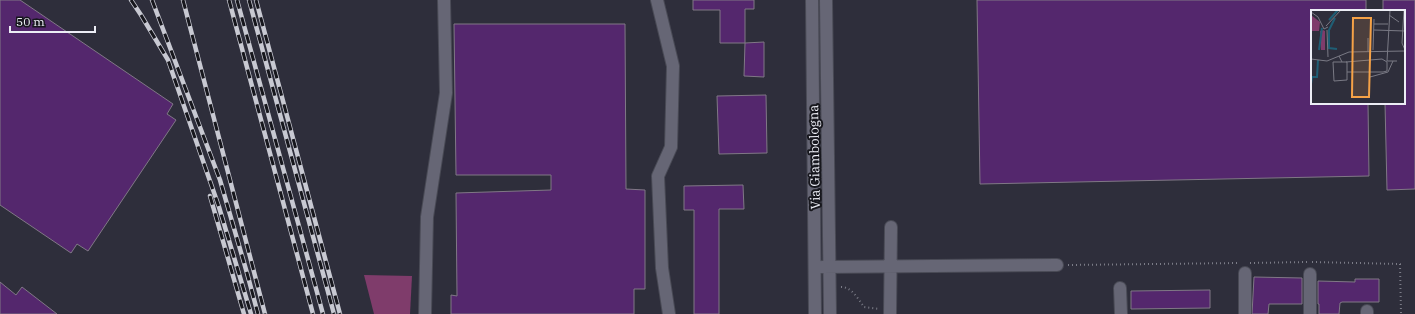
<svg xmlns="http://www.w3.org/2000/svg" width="1415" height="314" font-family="'IBM Plex Serif',serif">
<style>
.green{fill:#7f3c6b}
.building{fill:#54276d;stroke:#807886}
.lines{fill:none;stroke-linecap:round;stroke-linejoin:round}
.minor-casing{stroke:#494a55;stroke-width:14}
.path{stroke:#7b7c87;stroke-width:2;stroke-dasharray:1 3;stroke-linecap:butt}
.minor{stroke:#666675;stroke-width:12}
.rail-casing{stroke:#c8c9d2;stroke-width:4.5}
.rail{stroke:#17171d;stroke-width:3;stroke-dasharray:9;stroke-linecap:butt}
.labels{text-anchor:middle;stroke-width:4;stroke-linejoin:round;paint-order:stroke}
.street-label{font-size:13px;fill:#ecedf5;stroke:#17171d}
.inset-river{fill:none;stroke:#1f5e75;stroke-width:2}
.inset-road{fill:none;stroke:#7a7a85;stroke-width:1}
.view{fill:#f6a247;fill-opacity:0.15;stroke:#f6a247;stroke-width:2}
.inset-edge{fill:none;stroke:#ecedf5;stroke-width:2}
</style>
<rect width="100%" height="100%" fill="#2e2e3b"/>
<path class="green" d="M 364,275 L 412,276 L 410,314 L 374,314 Z"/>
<path class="building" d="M 0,0 L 20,0 L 173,104 L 167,114 L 176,120 L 88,251 L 77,244 L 71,253 L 0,205 Z
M 693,0 L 754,0 L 754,9 L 745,9 L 745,43 L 720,43 L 720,10 L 693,10 Z
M 977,0 L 1366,0 L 1366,11 L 1312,11 L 1312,103 L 1368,103 L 1369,176 L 980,184 Z
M 1383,0 L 1415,0 L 1415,189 L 1387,190 L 1385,103 L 1404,103 L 1404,11 L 1383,11 Z
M 454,24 L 625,24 L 626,189 L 645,190 L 645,289 L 634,289 L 634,314 L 451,314 L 451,295 L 457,296 L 456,193 L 551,190 L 551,175 L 456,175 Z
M 764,42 L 764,77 L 744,76 L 745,43 Z
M 766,95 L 767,153 L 719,154 L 717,96 Z
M 743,185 L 744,209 L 719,209 L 719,314 L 694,314 L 694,210 L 684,210 L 684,186 Z
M 1254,277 L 1302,278 L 1302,304 L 1269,304 L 1268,314 L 1252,314 Z
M 1355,279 L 1379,279 L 1379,302 L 1342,302 L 1340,303 L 1339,314 L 1319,314 L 1319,304 L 1318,304 L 1318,281 L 1355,282 Z
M 0,282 L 16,295 L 22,287 L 57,314 L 0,314 Z
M 1210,290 L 1210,308 L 1131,309 L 1131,291 Z"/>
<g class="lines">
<g class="minor-casing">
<path id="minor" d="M 657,0 L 673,66 L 671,147 L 658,176 L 662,268 L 669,314
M 812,0 L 815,314
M 826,0 L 830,314
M 822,267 L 1057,265
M 1120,288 L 1121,314
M 425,314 L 427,217 L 446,93 L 444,0
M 890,314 L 891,227
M 1245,314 L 1245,273
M 1310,314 L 1310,274
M 1367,314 L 1367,311"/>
</g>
<path class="path" d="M 1312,262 L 1400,264 L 1401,314
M 1250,263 L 1307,262
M 1068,265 L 1239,263
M 841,287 C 852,287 858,299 864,307 L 880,309"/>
<use href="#minor" class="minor"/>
<g class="rail-casing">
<path id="rail" d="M 131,0 L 141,15 L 168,60 L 219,207 L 251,314
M 152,0 L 220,180 L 247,273 L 258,314
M 183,0 L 265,314
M 229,0 L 313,314
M 237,0 L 323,314
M 249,0 L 334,314
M 256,0 L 340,314
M 210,196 L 244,314"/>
</g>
<use href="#rail" class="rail"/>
</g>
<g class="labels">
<g class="street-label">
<text transform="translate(814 157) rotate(-91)" y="5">Via Giambologna</text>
</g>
</g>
<g transform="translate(1311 10)">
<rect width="94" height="94" fill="#2e2e3b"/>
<path d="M 0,5 L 9,12 L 8,21 L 0,21 ZM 12,20 L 14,21 L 14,40 L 10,40 L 9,21 Z" fill="#7f3c6b"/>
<path class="inset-river" d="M 24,8 L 18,20 L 18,38 L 26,39M 18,10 L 27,0M 8,40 L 11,18M 0,74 L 1,67 L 6,67 L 7,50"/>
<path class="inset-road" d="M 79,0 L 76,51 L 86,51M 93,0 L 91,33 L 94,40M 0,2 L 7,7 L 13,19 L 17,17M 78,5 L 88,12M 63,14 L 77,14M 15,16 L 30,0M 16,20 L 17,47M 63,20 L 94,21M 62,40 L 63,9M 57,41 L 57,28M 94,41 L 94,54M 28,46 L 31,52 L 22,52 L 23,71 L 36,70 L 36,52 L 31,52M 0,49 L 16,51 L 38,42 L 94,41M 35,52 L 71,49 L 76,52 L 76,61 L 72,62 L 36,62M 59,67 L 77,62 L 82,51M 81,94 L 94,94"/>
<path class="view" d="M 42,8 L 60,8 L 58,87 L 41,87 Z"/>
<rect width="94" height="94" class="inset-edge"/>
</g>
<path d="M10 26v6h85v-6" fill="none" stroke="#ecedf5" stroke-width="2"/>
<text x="16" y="26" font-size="12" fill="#ecedf5" stroke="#17171d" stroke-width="3" paint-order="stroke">50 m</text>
</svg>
